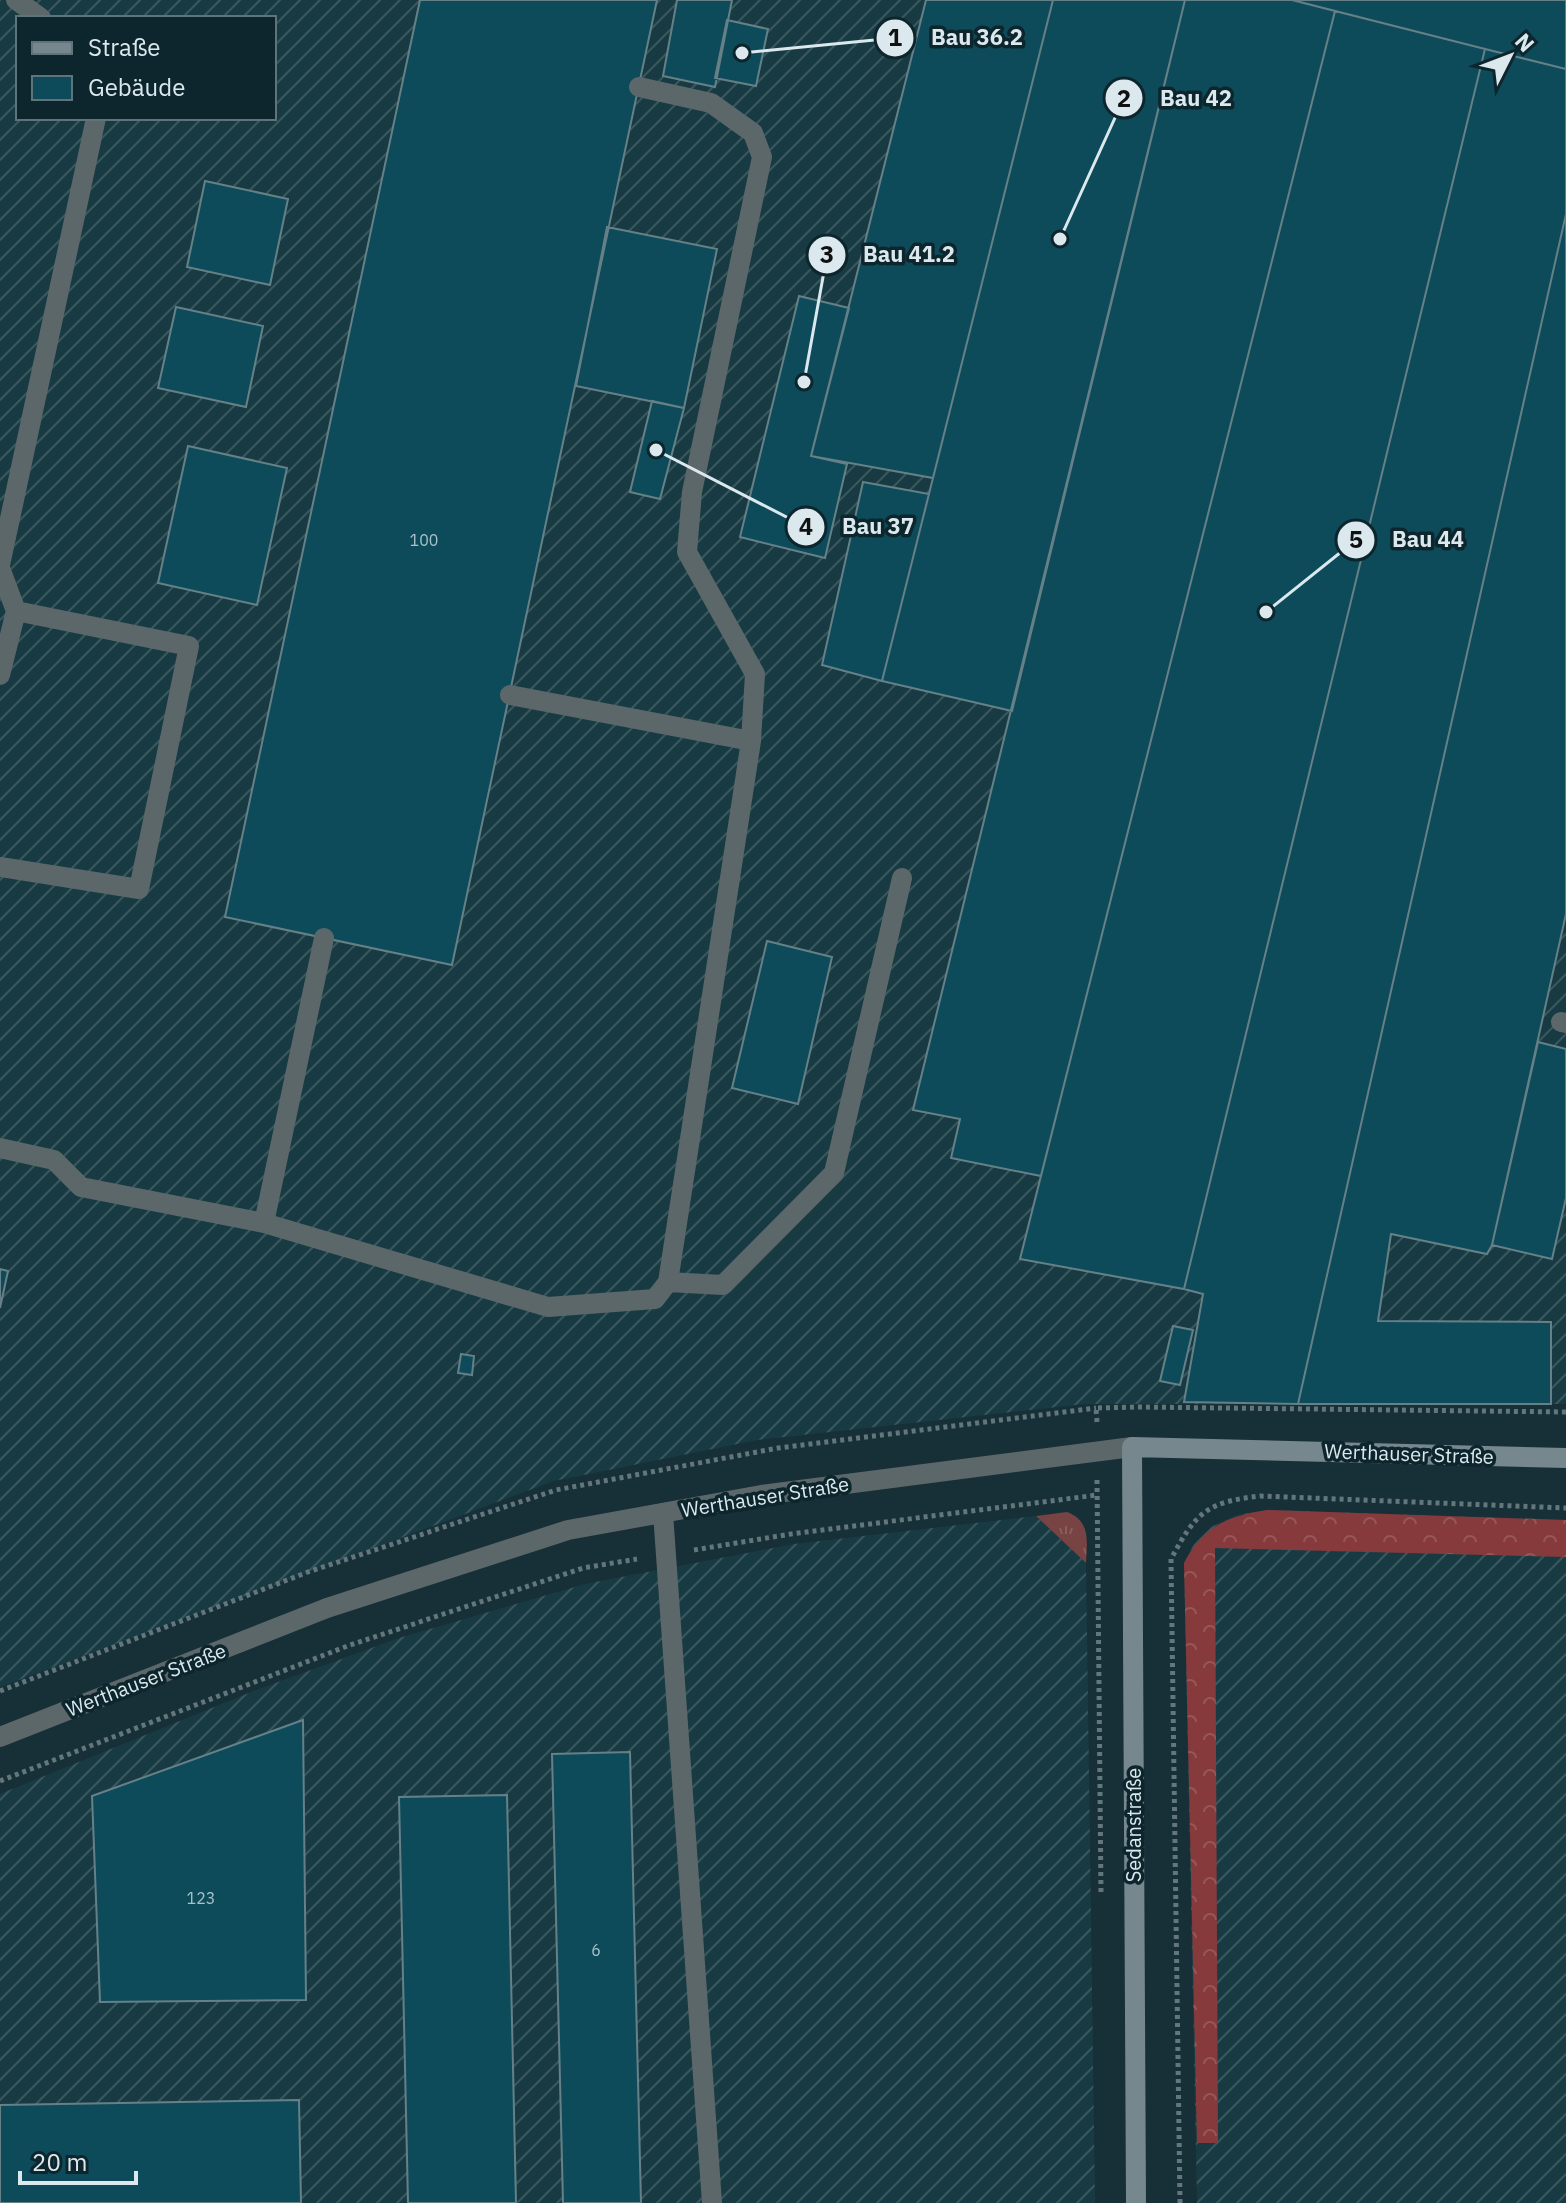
<svg xmlns="http://www.w3.org/2000/svg" width="1566" height="2203" font-family="'IBM Plex Sans',sans-serif">
<style>
.industrial{fill:url(#industrial-furrows);fill-rule:evenodd}
.grass{fill:url(#grass-tufts)}
.forest{fill:url(#forest-crowns)}
.building{fill:#0d4b5a;stroke:#668088;stroke-width:2}
.lines{fill:none;stroke-linecap:round;stroke-linejoin:round}
.path{stroke:#62767c;stroke-width:5;stroke-dasharray:4 4;stroke-linecap:butt}
.lane{stroke:#5c676a;stroke-width:20}
.street{stroke:#5c676a;stroke-width:20}
.secondary{stroke:#76888e;stroke-width:20}
.labels{text-anchor:middle;stroke-width:7;stroke-linejoin:round;paint-order:stroke}
.number-label{font-size:16px;fill:#a8c2c9}
.street-label{font-size:20px;fill:#dbe9ee;stroke:#0d252c}
.leader{fill:none;stroke:#dbe9ee;stroke-width:3}
.callout-dot{fill:#dbe9ee;stroke:#0d252c;stroke-width:3}
.mark-label{font-size:24px;text-anchor:middle;font-weight:bold;fill:#111}
.callout-label{font-size:22px;text-anchor:middle;font-weight:bold;fill:#dbe9ee;stroke:#0d252c;stroke-width:7;stroke-linejoin:round;paint-order:stroke}
</style>
<defs>
<pattern id="industrial-furrows" width="10" height="10" patternUnits="userSpaceOnUse" patternTransform="scale(2)"><rect width="10" height="10" fill="#183b43"/><path d="M-1 1l2-2M0 10L10 0M9 11l2-2" fill="none" stroke="#39575e"/></pattern>
<pattern id="grass-tufts" width="24" height="20" patternUnits="userSpaceOnUse" patternTransform="scale(2)"><rect width="24" height="20" fill="#774343"/><path d="M3 7l-1-3M5 7V3M7 7l1-3M15 17l-1-3M17 17v-4M19 17l1-3" fill="none" stroke="#8a5e5e"/></pattern>
<pattern id="forest-crowns" width="20" height="18" patternUnits="userSpaceOnUse" patternTransform="scale(2)"><rect width="20" height="18" fill="#873a3c"/><path d="M2 6a3 3 0 1 1 6 0M12 15a3 3 0 1 1 6 0" fill="none" stroke="#975658"/></pattern>
</defs>
<rect width="100%" height="100%" fill="#172f36"/>
<path class="industrial" d="M 0,0 L 1566,0 L 1566,1404 L 1084,1404 L 757,1440 L 554,1481 L 0,1687 ZM 18,18 L 274,18 L 274,118 L 18,118 Z
M 1267,1510 L 1566,1520 L 1566,2203 L 1197,2203 L 1184,1563 L 1195,1542 L 1211,1527 L 1236,1515 Z
M 1036,1516 L 1086,1563 L 1095,2203 L 0,2203 L 0,1794 L 256,1690 L 399,1638 L 585,1584 L 794,1544 Z"/>
<path class="grass" d="M 1067,1512 C 1091,1521 1087,1542 1086,1563 L 1036,1516 Z"/>
<path class="forest" d="M 1267,1510 L 1566,1520 L 1566,1557 L 1215,1548 L 1218,2143 L 1197,2143 L 1184,1563 C 1203,1526 1228,1516 1267,1510 Z"/>
<path class="building" d="M 420,0 L 657,0 L 452,965 L 225,917 Z
M 677,0 L 732,0 L 715,87 L 663,76 Z
M 926,0 L 1053,0 L 933,478 L 811,456 Z
M 1053,0 L 1185,0 L 1012,711 L 882,681 Z
M 1185,0 L 1292,0 L 1335,11 L 1041,1176 L 951,1158 L 960,1119 L 913,1110 Z
M 1292,0 L 1566,0 L 1566,69 L 1485,49 Z
M 1335,11 L 1485,49 L 1184,1289 L 1020,1259 Z
M 727,20 L 768,29 L 756,86 L 715,78 Z
M 1485,49 L 1566,69 L 1566,214 L 1298,1404 L 1184,1402 L 1203,1294 L 1184,1289 Z
M 205,181 L 288,199 L 270,285 L 187,267 Z
M 1566,214 L 1566,914 L 1492,1245 L 1487,1254 L 1391,1234 L 1378,1321 L 1551,1322 L 1551,1404 L 1298,1404 Z
M 607,227 L 717,249 L 684,408 L 576,386 Z
M 799,296 L 849,308 L 811,456 L 847,464 L 825,558 L 740,537 Z
M 176,307 L 263,326 L 246,407 L 158,388 Z
M 652,401 L 684,408 L 660,499 L 630,492 Z
M 188,446 L 287,468 L 257,605 L 158,583 Z
M 863,482 L 929,494 L 882,681 L 822,665 Z
M 767,941 L 832,957 L 798,1104 L 732,1088 Z
M 1538,1042 L 1566,1049 L 1566,1198 L 1552,1259 L 1492,1245 Z
M 0,1269 L 8,1271 L 0,1308 Z
M 1173,1326 L 1193,1330 L 1180,1385 L 1160,1381 Z
M 461,1354 L 474,1356 L 472,1375 L 458,1373 Z
M 303,1720 L 306,2000 L 100,2002 L 92,1796 Z
M 630,1752 L 641,2203 L 563,2203 L 552,1754 Z
M 507,1795 L 516,2203 L 408,2203 L 399,1797 Z
M 299,2100 L 301,2203 L 0,2203 L 0,2105 Z"/>
<g class="lines">
<path class="path" d="M 1097,1422 L 1096,1408 L 1139,1407 L 1566,1412
M 1097,1480 L 1101,1894
M 694,1550 L 791,1534 L 1097,1495
M 0,1691 L 308,1572 L 556,1490 L 778,1448 L 1096,1408
M 0,1781 L 350,1645 L 583,1568 L 637,1559
M 1180,2203 L 1171,1559 C 1196,1512 1207,1502 1260,1496 L 1566,1508"/>
<path class="lane" d="M 16,0 L 41,18
M 639,87 L 711,103 L 753,133 L 762,157 L 692,492 L 687,552 L 755,674 L 751,741
M 0,565 L 96,118
M 0,568 L 16,611
M 0,675 L 16,611 L 189,646 L 139,889 L 0,867
M 1561,1022 L 1566,1023
M 0,1148 L 54,1160 L 81,1187 L 264,1223 L 324,938
M 264,1223 L 548,1307 L 655,1299 L 668,1282 L 751,741 L 510,695
M 668,1282 L 723,1285 L 834,1173 L 902,878
M 663,1513 L 712,2203"/>
<path class="street" d="M 0,1737 L 327,1608 L 568,1530 L 761,1495 L 1132,1447"/>
<path class="secondary" d="M 1136,2203 L 1132,1447 L 1566,1458"/>
</g>
<g class="labels">
<g class="number-label">
<text x="424" y="546">100</text>
<text x="201" y="1904">123</text>
<text x="596" y="1956">6</text>
</g>
<g class="street-label">
<text transform="translate(1409 1454) rotate(2)" y="7">Werthauser Straße</text>
<text transform="translate(765 1497) rotate(-9)" y="7">Werthauser Straße</text>
<text transform="translate(146 1680) rotate(-21)" y="7">Werthauser Straße</text>
<text transform="translate(1134 1825) rotate(-90)" y="7">Sedanstraße</text>
</g>
</g>
<path class="leader" d="M742 53L895 38M1060 239L1124 98M804 382L827 255M656 450L806 527M1266 612L1356 540"/>
<g class="callout-dot">
<circle cx="742" cy="53" r="8"/>
<circle cx="1060" cy="239" r="8"/>
<circle cx="804" cy="382" r="8"/>
<circle cx="656" cy="450" r="8"/>
<circle cx="1266" cy="612" r="8"/>
<circle cx="895" cy="38" r="20"/>
<circle cx="1124" cy="98" r="20"/>
<circle cx="827" cy="255" r="20"/>
<circle cx="806" cy="527" r="20"/>
<circle cx="1356" cy="540" r="20"/>
</g>
<g class="mark-label">
<text x="895" y="46">1</text>
<text x="1124" y="107">2</text>
<text x="827" y="263">3</text>
<text x="806" y="535">4</text>
<text x="1356" y="548">5</text>
</g>
<g class="callout-label">
<text x="977" y="45">Bau 36.2</text>
<text x="1196" y="106">Bau 42</text>
<text x="909" y="262">Bau 41.2</text>
<text x="878" y="534">Bau 37</text>
<text x="1428" y="547">Bau 44</text>
</g>
<rect x="16" y="16" width="260" height="104" fill="#0d252c" stroke="#5f737a" stroke-width="2"/>
<rect x="32" y="42" width="40" height="12" fill="#76888e" stroke="#5f737a" stroke-width="2"/>
<text x="88" y="56" font-size="24" fill="#dbe9ee">Straße</text>
<rect x="32" y="76" width="40" height="24" fill="#0d4b5a" stroke="#5f737a" stroke-width="2"/>
<text x="88" y="96" font-size="24" fill="#dbe9ee">Gebäude</text>
<g transform="translate(1510 56) rotate(48)" stroke="#0d252c" stroke-width="6" paint-order="stroke">
<path d="M0-6L14 30L0 20L-14 30Z" fill="#dbe9ee"/>
<text y="-12" font-size="22" font-weight="bold" text-anchor="middle" fill="#dbe9ee">N</text>
</g>
<path d="M20 2171v12h116v-12" fill="none" stroke="#dbe9ee" stroke-width="4"/>
<text x="32" y="2171" font-size="24" fill="#dbe9ee" stroke="#0d252c" stroke-width="6" paint-order="stroke">20 m</text>
</svg>
